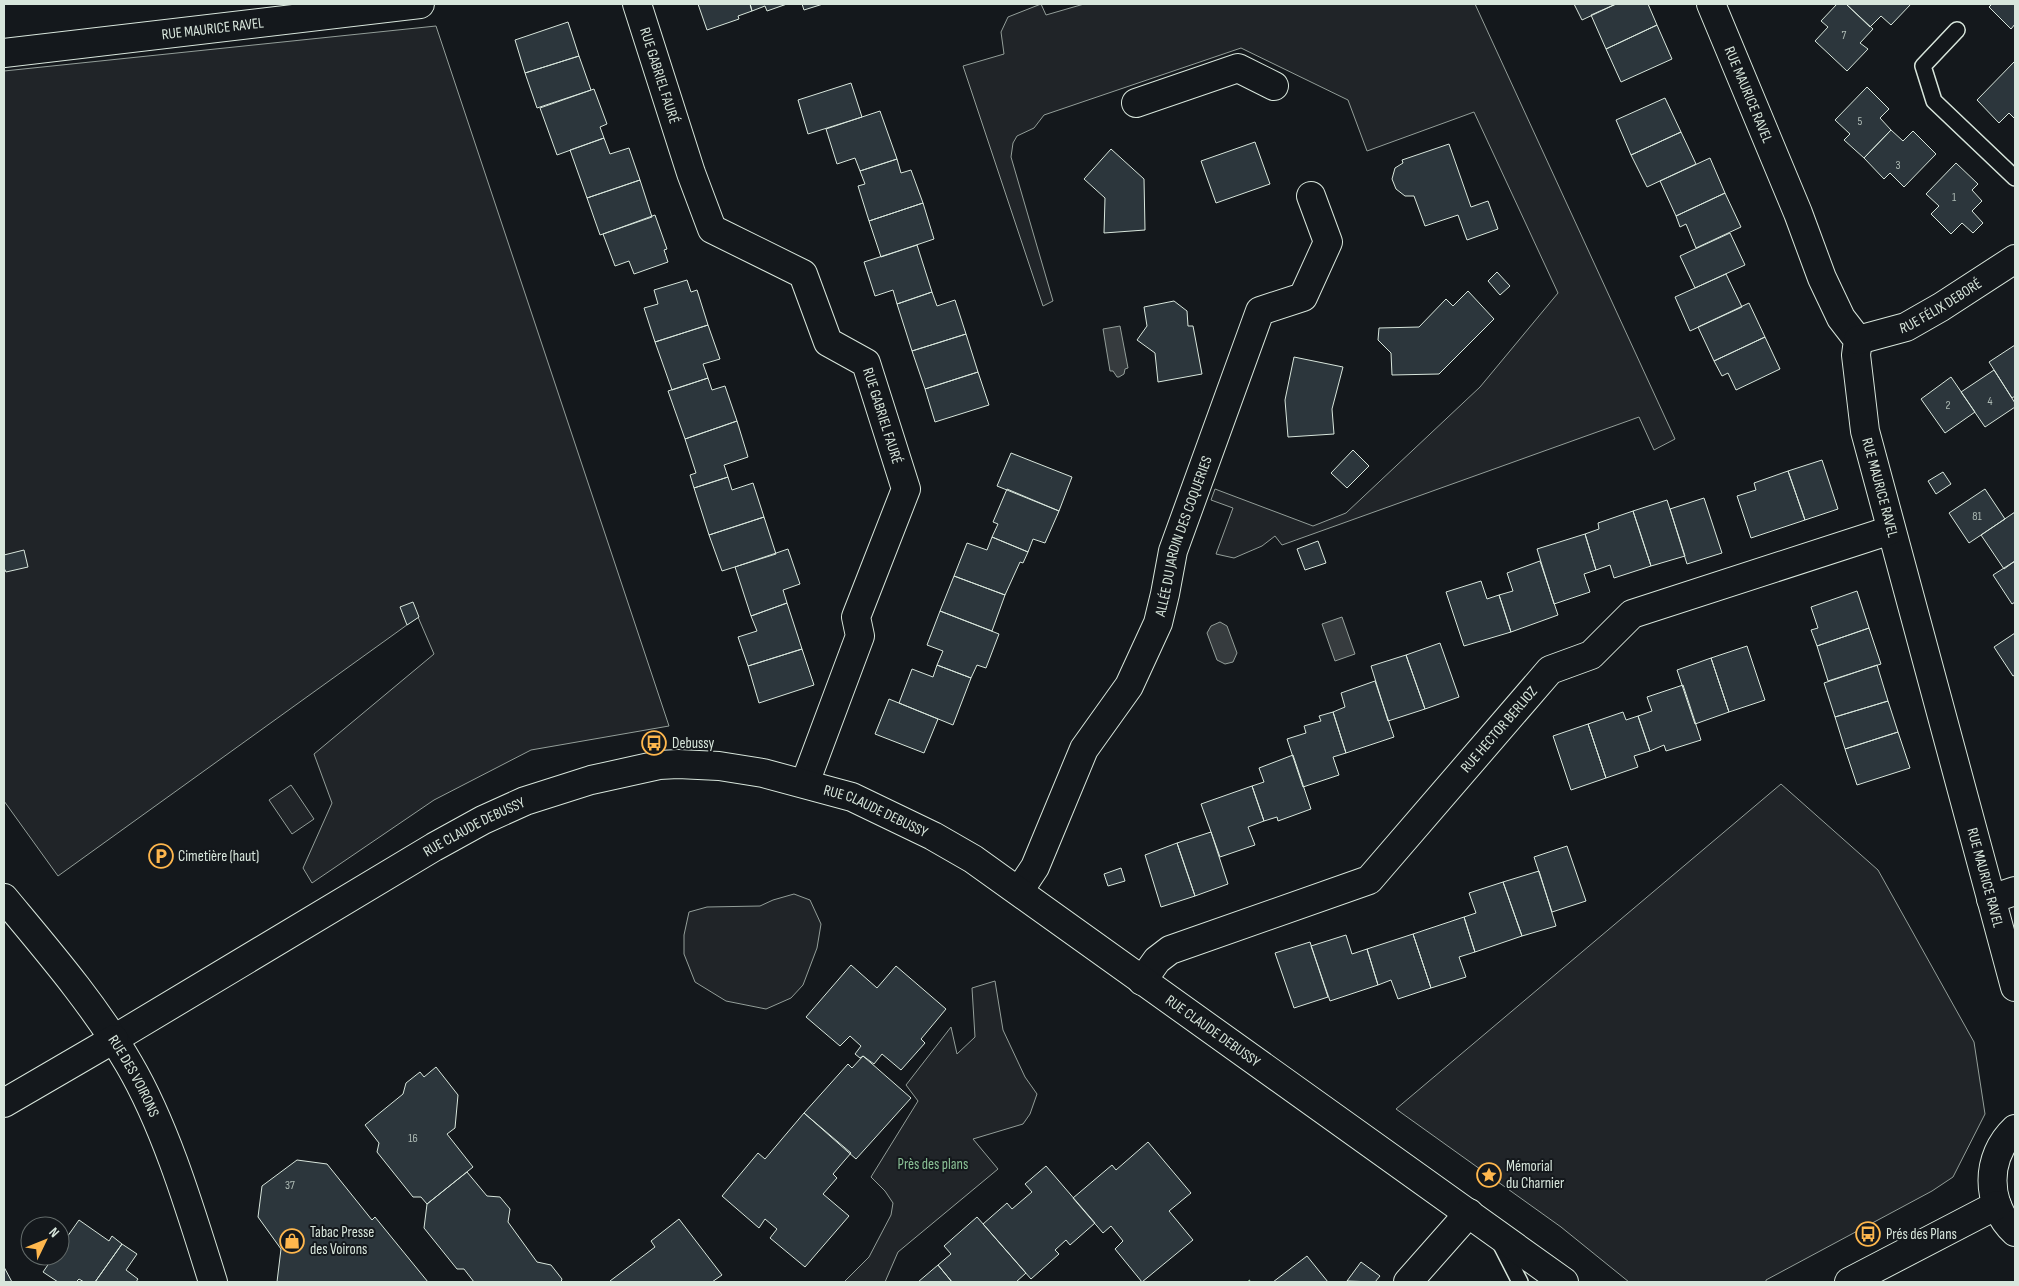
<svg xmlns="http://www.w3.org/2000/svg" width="2019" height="1286" font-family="'Sofia Sans Condensed',sans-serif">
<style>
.green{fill:#202428;stroke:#939e99}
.water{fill:#363b3e;stroke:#939e99}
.building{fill:#2c363c;stroke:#d8e6dc}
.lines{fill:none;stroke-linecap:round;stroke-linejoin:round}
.lane-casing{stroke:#d8e6dc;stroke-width:18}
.street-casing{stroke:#d8e6dc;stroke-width:30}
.secondary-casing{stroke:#d8e6dc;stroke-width:30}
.lane{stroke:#14181c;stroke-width:15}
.street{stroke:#14181c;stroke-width:28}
.secondary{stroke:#14181c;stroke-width:28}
.hedge{stroke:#8ac095;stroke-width:4;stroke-dasharray:2.5 4;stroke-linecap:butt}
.labels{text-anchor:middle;stroke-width:4;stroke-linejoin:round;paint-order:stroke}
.number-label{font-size:12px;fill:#adbab4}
.street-label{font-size:15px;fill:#d8e6dc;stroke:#14181c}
.poi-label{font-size:15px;fill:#d8e6dc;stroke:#14181c;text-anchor:start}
.park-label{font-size:15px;fill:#8ac095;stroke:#14181c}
</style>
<rect width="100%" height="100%" fill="#14181c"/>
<path class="green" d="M 1041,4 L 1046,15 L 1084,4 L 1475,4 L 1675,439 L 1654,450 L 1639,417 L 1282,545 L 1275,536 L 1262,546 L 1234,558 L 1216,554 L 1233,508 L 1211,500 L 1215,489 L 1313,526 L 1346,513 L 1480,387 L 1558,293 L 1474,112 L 1367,151 L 1348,100 L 1241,48 L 1044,115 L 1034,128 L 1017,136 L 1013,143 L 1011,157 L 1053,301 L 1043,306 L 963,66 L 1004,54 L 1001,32 L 1008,17 Z
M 436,26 L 669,726 L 531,750 L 434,800 L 312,883 L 303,868 L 332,803 L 314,754 L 434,654 L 418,617 L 58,876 L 4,801 L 4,71 Z
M 1781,784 L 1878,870 L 1974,1042 L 1985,1114 L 1953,1177 L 1932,1191 L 1766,1280 L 1766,1282 L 1629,1282 L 1561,1227 L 1396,1109 Z
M 291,785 L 314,819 L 292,834 L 269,800 Z
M 794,894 L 810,900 L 821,924 L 817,948 L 803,985 L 791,998 L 766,1009 L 726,1001 L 695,982 L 684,954 L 684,935 L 689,912 L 707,907 L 760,906 L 773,900 Z
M 995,981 L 1003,1030 L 1025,1077 L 1037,1094 L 1030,1114 L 1023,1124 L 973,1139 L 998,1169 L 898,1252 L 885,1282 L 844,1282 L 869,1257 L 891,1215 L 893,1203 L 885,1191 L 871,1177 L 918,1101 L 906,1085 L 951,1027 L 957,1054 L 975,1037 L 972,988 Z"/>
<path class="water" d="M 1120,326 L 1128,368 L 1125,369 L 1124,374 L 1119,377 L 1117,377 L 1113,371 L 1110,371 L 1103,329 Z
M 1342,617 L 1355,654 L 1335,661 L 1322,624 Z
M 1220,622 L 1227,626 L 1237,653 L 1233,662 L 1225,664 L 1217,660 L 1207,633 L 1211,626 Z"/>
<path class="building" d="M 698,4 L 750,4 L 752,11 L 738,16 L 739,19 L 707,30 Z
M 750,4 L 787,4 L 767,11 L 765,6 L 752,11 Z
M 802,4 L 823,4 L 804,10 Z
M 1574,4 L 1616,4 L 1582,20 Z
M 1616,4 L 1648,4 L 1657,25 L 1606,49 L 1591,15 Z
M 1837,4 L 1846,4 L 1873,29 L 1860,43 L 1868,49 L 1847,71 L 1815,41 L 1828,27 L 1821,21 Z
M 1846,4 L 1911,4 L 1891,25 L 1881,16 L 1870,27 Z
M 1992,4 L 2015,4 L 2015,24 L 2011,29 L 1989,7 Z
M 568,22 L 579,56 L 525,73 L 515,40 Z
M 1657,25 L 1672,59 L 1621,82 L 1606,49 Z
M 579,56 L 591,90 L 537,108 L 525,73 Z
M 2015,61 L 2015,119 L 2009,113 L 1999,123 L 1977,100 Z
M 851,83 L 862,117 L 808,134 L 798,100 Z
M 1867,87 L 1889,109 L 1880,118 L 1891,130 L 1864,158 L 1844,140 L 1850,134 L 1835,120 Z
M 594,89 L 607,124 L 600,127 L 604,138 L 557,155 L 540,108 Z
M 1665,98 L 1681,132 L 1631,155 L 1616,120 Z
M 880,111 L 897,159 L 860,171 L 855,158 L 837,164 L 826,129 Z
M 1891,130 L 1903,141 L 1913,131 L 1936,154 L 1904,187 L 1890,173 L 1884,179 L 1864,158 Z
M 1681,132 L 1696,164 L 1647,187 L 1631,155 Z
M 604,138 L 610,154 L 629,148 L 640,180 L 587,198 L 570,150 Z
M 1255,142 L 1270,184 L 1216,203 L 1201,161 Z
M 1449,144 L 1471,207 L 1488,201 L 1498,229 L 1467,240 L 1458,215 L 1425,226 L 1414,196 L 1405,196 L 1396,189 L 1392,179 L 1395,168 L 1403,163 L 1402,160 Z
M 1111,149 L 1144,179 L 1145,230 L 1104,233 L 1105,198 L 1084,179 Z
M 1710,158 L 1725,193 L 1676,216 L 1660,181 Z
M 897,159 L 901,173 L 911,170 L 923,203 L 869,221 L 858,186 L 865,184 L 860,171 Z
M 1956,163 L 1978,184 L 1972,190 L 1982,201 L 1972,211 L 1983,223 L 1973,233 L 1962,223 L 1951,234 L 1931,214 L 1939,206 L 1926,194 Z
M 640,180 L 652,217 L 600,235 L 587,198 Z
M 1725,193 L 1741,227 L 1696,248 L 1686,224 L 1680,227 L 1676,216 Z
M 923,203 L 934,239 L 881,257 L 869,221 Z
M 655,215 L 667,249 L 664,250 L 668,262 L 634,274 L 629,261 L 615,266 L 603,234 Z
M 1730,233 L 1745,265 L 1695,288 L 1680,256 Z
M 917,245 L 932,292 L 897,304 L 893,290 L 875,296 L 864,262 Z
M 1497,272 L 1510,286 L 1500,295 L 1488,281 Z
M 1726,274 L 1742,307 L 1690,331 L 1675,297 Z
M 687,280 L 691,292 L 697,290 L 708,325 L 655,342 L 644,308 L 658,304 L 654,290 Z
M 1468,291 L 1494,319 L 1439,374 L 1392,375 L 1391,353 L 1378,340 L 1379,328 L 1419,327 L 1446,299 L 1453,306 Z
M 932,292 L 937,306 L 955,300 L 966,334 L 912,351 L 897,304 Z
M 1174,301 L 1187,311 L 1188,326 L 1193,326 L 1202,374 L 1158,382 L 1155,353 L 1137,340 L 1147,326 L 1144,307 Z
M 1749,303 L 1765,337 L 1714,361 L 1698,327 Z
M 708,325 L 720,359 L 703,364 L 708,378 L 672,390 L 655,342 Z
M 966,334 L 978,372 L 925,389 L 912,351 Z
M 1765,337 L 1780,369 L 1736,390 L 1728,373 L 1722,376 L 1714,361 Z
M 2015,345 L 2015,396 L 2012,398 L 1989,362 Z
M 1294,357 L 1343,367 L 1332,409 L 1334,434 L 1288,437 L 1285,400 Z
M 1994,370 L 2015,403 L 2015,407 L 1985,427 L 1961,392 Z
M 978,372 L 989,405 L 935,422 L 925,389 Z
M 1951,377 L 1975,412 L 1945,433 L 1921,399 Z
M 708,378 L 712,390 L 725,386 L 737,421 L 685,439 L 668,391 Z
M 737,421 L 748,457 L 724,465 L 728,477 L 694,488 L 690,475 L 696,473 L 685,439 Z
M 1353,450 L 1369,466 L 1347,488 L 1331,473 Z
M 1011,453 L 1072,477 L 1059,511 L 997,486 Z
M 1822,460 L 1838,509 L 1805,520 L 1788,471 Z
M 1788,471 L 1805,520 L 1751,538 L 1737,496 L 1756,490 L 1754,483 Z
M 1943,472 L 1951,484 L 1936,494 L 1928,481 Z
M 728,477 L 732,490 L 753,483 L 764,517 L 709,535 L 694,488 Z
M 1007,489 L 1059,511 L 1045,543 L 1033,539 L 1028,552 L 992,537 L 998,524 L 993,522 Z
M 1985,489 L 2005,519 L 1969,543 L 1949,513 Z
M 1704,498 L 1722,553 L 1687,564 L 1670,509 Z
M 1667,500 L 1685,556 L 1651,566 L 1633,511 Z
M 1633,511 L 1651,566 L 1614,578 L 1610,565 L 1596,570 L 1585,534 L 1599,529 L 1598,523 Z
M 2015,512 L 2015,561 L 2004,569 L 1981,535 Z
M 764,517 L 776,554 L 722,571 L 709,535 Z
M 1585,534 L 1596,570 L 1584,574 L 1590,592 L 1554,604 L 1537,549 Z
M 992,537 L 1028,552 L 1023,563 L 1020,562 L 1005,595 L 954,576 L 967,543 L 987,550 Z
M 1318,541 L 1326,563 L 1305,570 L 1297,549 Z
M 788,549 L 800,584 L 783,590 L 787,603 L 751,616 L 735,567 Z
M 24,550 L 28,567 L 6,572 L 4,568 L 4,555 Z
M 1540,561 L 1558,615 L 1511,632 L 1499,595 L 1513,591 L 1507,573 Z
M 2015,561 L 2015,602 L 2012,604 L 1993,575 Z
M 954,576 L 1005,595 L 992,631 L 940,611 Z
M 1481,581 L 1487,599 L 1499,595 L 1511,632 L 1464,646 L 1446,592 Z
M 1857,591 L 1869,628 L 1817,646 L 1811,630 L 1818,628 L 1811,607 Z
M 413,602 L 419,617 L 407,625 L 400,607 Z
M 787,603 L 802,649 L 748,666 L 738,637 L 757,631 L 751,616 Z
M 940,611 L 999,634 L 986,668 L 977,665 L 971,678 L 937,665 L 943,651 L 927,645 Z
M 1869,628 L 1881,664 L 1828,681 L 1817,646 Z
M 2015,633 L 2015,675 L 2013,676 L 1994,647 Z
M 1440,643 L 1459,697 L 1425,709 L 1406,655 Z
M 1747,646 L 1765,700 L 1729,712 L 1711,658 Z
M 802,649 L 814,685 L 759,703 L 748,666 Z
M 1406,655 L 1425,709 L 1388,721 L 1371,666 Z
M 1711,658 L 1729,712 L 1695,724 L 1677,670 Z
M 937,665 L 971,678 L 953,725 L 899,703 L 912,669 L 933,677 Z
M 1877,665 L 1888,701 L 1835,717 L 1824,683 Z
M 1375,681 L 1394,737 L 1346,753 L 1333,712 L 1345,707 L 1341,693 Z
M 1683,685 L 1701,740 L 1666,751 L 1664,745 L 1650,751 L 1638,716 L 1652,711 L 1647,697 Z
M 889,699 L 938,719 L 924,753 L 875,734 Z
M 1888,701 L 1898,732 L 1845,749 L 1835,717 Z
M 1333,712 L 1346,753 L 1333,757 L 1339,775 L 1303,787 L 1287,739 L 1306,733 L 1304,726 L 1321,721 L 1319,716 Z
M 1623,712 L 1626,720 L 1638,716 L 1650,751 L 1634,756 L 1638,767 L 1606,778 L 1588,724 Z
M 1588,724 L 1606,778 L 1571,790 L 1553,736 Z
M 1898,732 L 1910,768 L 1857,785 L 1845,749 Z
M 1293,755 L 1311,809 L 1278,821 L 1277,817 L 1264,821 L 1252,786 L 1264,782 L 1259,768 Z
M 1252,786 L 1264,821 L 1248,827 L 1255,845 L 1220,857 L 1201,804 Z
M 1211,832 L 1228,884 L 1195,896 L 1177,843 Z
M 1177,843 L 1195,896 L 1161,907 L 1145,855 Z
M 1567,846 L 1586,901 L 1552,912 L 1534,857 Z
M 1121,868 L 1125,881 L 1108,886 L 1104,874 Z
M 1539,871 L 1556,926 L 1522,936 L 1503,882 Z
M 1503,882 L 1522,936 L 1475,952 L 1464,917 L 1476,913 L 1469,893 Z
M 1464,917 L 1475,952 L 1459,957 L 1466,977 L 1431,988 L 1413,934 Z
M 1413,934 L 1431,988 L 1398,999 L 1391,980 L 1378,985 L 1367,949 Z
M 1346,935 L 1352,954 L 1367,949 L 1378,985 L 1330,1001 L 1311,946 Z
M 1310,942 L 1328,997 L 1294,1008 L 1275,953 Z
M 851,965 L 877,988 L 896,966 L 946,1009 L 921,1039 L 925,1043 L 901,1070 L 882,1054 L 874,1064 L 863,1056 L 860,1058 L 855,1054 L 861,1046 L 850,1036 L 840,1046 L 806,1017 Z
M 863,1056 L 911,1098 L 856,1159 L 804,1113 L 848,1064 L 852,1068 Z
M 436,1067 L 458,1095 L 455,1128 L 447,1134 L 473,1167 L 427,1204 L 421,1197 L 413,1197 L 377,1152 L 379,1143 L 365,1125 L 403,1094 L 406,1083 L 420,1072 L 424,1077 Z
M 804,1113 L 851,1153 L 833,1174 L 837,1178 L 823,1194 L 849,1216 L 805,1267 L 770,1238 L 777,1229 L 765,1219 L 759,1228 L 722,1196 L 758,1153 L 765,1159 Z
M 1148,1142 L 1191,1193 L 1169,1211 L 1193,1240 L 1142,1282 L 1115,1249 L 1123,1241 L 1111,1226 L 1103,1233 L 1073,1198 L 1112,1165 L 1116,1170 Z
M 297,1160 L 327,1164 L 372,1220 L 375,1217 L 428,1282 L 277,1282 L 281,1249 L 258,1217 L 262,1186 Z
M 1046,1166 L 1095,1223 L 1070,1245 L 1066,1240 L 1055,1250 L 1059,1254 L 1031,1279 L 983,1224 L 1007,1203 L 1012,1209 L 1032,1192 L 1025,1184 Z
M 467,1172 L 487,1196 L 500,1197 L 510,1209 L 508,1222 L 537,1262 L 551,1265 L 562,1279 L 561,1282 L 474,1282 L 464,1269 L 457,1269 L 424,1228 L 427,1204 Z
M 977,1217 L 1026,1273 L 1016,1282 L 952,1282 L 938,1265 L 951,1254 L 944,1246 Z
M 679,1219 L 722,1275 L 712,1282 L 611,1282 L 610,1281 L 655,1247 L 651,1241 Z
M 79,1220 L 109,1241 L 112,1236 L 122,1244 L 95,1282 L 84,1282 L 79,1279 L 76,1282 L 58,1282 L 43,1272 L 54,1256 L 60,1256 L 60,1247 Z
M 122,1244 L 137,1254 L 126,1270 L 138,1279 L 136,1282 L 95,1282 Z
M 1307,1256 L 1328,1282 L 1273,1282 Z
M 1361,1262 L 1380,1276 L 1375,1282 L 1347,1281 Z
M 938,1265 L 952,1282 L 918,1282 Z
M 4,1267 L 12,1282 L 4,1282 Z"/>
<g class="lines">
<g class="lane-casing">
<path id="lane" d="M 1957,30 L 1923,66 L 1934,101 L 2015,178
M 1499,1241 L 1520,1282"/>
</g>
<g class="street-casing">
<g id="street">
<path id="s1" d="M 637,4 L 691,173 L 712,229 L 803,274 L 828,342 L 866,363 L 906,489 L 856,617 L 860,636 L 805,783"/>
<path id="s2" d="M 1711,4 L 1798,213 L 1822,278 L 1841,318 L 1858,340 L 1856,355 L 1865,431 L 2015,987"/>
<path id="s3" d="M 4,53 L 420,4"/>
<path d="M 1136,103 L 1238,68 L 1274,86"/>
<path id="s4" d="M 1858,340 L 1906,327 L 1941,307 L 2015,259"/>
<path id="s5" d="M 1019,891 L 1035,867 L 1084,749 L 1129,686 L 1158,623 L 1165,594 L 1173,551 L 1260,311 L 1303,297 L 1328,242 L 1311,196"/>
<path d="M 1991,899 L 2015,891"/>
<path id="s6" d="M 1142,981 L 1157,960 L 1170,950 L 1369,880 L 1550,670 L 1591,655 L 1632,614 L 1891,530"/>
<path id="s7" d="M 114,1039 L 434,847 L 483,820 L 525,801 L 591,780 L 659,765 L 678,764 L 719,766 L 763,773 L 852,797 L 933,836 L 973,859 L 1564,1282"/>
<path d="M 2015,1129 C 1985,1157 1985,1204 2015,1232"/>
<path d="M 1408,1282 L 1469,1213"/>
<path d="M 1849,1282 L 1997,1205"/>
</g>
</g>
<g class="secondary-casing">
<g id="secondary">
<path id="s8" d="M 4,898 C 48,951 94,1004 129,1064 C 166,1127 191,1212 213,1282"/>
<path d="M 4,1103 L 114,1039"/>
</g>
</g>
<use href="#lane" class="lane"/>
<use href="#street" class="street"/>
<use href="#secondary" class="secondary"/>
<path class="hedge" d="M 1248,1281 L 1249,1282"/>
</g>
<defs>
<g id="bus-ring" transform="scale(1.25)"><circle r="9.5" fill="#14181c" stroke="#ffb74d" stroke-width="1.5"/><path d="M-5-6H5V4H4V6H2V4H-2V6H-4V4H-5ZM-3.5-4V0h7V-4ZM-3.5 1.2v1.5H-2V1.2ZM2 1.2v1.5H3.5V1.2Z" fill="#ffb74d"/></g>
<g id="parking-ring" transform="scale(1.25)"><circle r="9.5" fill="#14181c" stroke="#ffb74d" stroke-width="1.5"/><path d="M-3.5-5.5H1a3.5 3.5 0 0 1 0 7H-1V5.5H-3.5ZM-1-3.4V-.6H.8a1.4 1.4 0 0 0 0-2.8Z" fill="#ffb74d"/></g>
<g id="sight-ring" transform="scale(1.25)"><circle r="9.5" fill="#14181c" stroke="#ffb74d" stroke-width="1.5"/><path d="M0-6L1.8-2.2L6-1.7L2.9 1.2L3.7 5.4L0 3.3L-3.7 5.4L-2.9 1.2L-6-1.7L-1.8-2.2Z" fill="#ffb74d"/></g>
<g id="shop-ring" transform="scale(1.25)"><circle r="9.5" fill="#14181c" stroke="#ffb74d" stroke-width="1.5"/><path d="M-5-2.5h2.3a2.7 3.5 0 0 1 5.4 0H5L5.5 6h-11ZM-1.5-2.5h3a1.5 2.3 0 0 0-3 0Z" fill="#ffb74d"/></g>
</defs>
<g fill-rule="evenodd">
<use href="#bus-ring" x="654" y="743"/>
<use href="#parking-ring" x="161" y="856"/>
<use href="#sight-ring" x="1489" y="1175"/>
<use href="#bus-ring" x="1868" y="1234"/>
<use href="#shop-ring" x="292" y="1241"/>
</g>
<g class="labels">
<g class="number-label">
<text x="1844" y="39">7</text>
<text x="1860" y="125">5</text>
<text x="1898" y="169">3</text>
<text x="1954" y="201">1</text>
<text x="1990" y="405">4</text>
<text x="1948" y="409">2</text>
<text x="1977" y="520">81</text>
<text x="413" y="1142">16</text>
<text x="290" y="1189">37</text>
</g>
<g class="street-label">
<text dy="5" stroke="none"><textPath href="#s3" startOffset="210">RUE MAURICE RAVEL</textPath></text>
<text dy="5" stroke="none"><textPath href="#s1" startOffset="75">RUE GABRIEL FAURÉ</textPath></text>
<text dy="5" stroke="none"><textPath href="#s2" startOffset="98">RUE MAURICE RAVEL</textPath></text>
<text dy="5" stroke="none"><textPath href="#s4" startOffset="90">RUE FÉLIX DEBORÉ</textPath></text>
<text dy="5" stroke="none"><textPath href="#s1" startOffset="510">RUE GABRIEL FAURÉ</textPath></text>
<text dy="5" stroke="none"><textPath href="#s2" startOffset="518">RUE MAURICE RAVEL</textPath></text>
<text dy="5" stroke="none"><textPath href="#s5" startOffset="394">ALLÉE DU JARDIN DES COQUERIES</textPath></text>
<text dy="5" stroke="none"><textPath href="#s6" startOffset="452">RUE HECTOR BERLIOZ</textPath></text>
<text dy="5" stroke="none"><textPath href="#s7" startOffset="838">RUE CLAUDE DEBUSSY</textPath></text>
<text dy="5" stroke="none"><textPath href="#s7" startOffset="418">RUE CLAUDE DEBUSSY</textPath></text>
<text dy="5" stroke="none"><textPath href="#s2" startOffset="922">RUE MAURICE RAVEL</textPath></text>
<text dy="5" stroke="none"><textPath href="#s7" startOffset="1242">RUE CLAUDE DEBUSSY</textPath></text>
<text dy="5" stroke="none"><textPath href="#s8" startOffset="221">RUE DES VOIRONS</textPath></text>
</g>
<g class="poi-label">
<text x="672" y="748">Debussy</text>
<text x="178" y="861">Cimetière (haut)</text>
<text x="1506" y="1171">Mémorial<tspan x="1506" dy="17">du Charnier</tspan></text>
<text x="310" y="1237">Tabac Presse<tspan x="310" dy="17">des Voirons</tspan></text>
<text x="1886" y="1239">Prés des Plans</text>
</g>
<g class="park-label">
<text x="933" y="1169">Près des plans</text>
</g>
</g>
<rect width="2019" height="1286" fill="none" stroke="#d8e6dc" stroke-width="10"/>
<g transform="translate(45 1241) rotate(47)"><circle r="24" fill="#14181c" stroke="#626a69"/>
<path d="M0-4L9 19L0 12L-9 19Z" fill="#ffb74d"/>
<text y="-8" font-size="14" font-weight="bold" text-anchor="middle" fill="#d8e6dc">N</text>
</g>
</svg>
